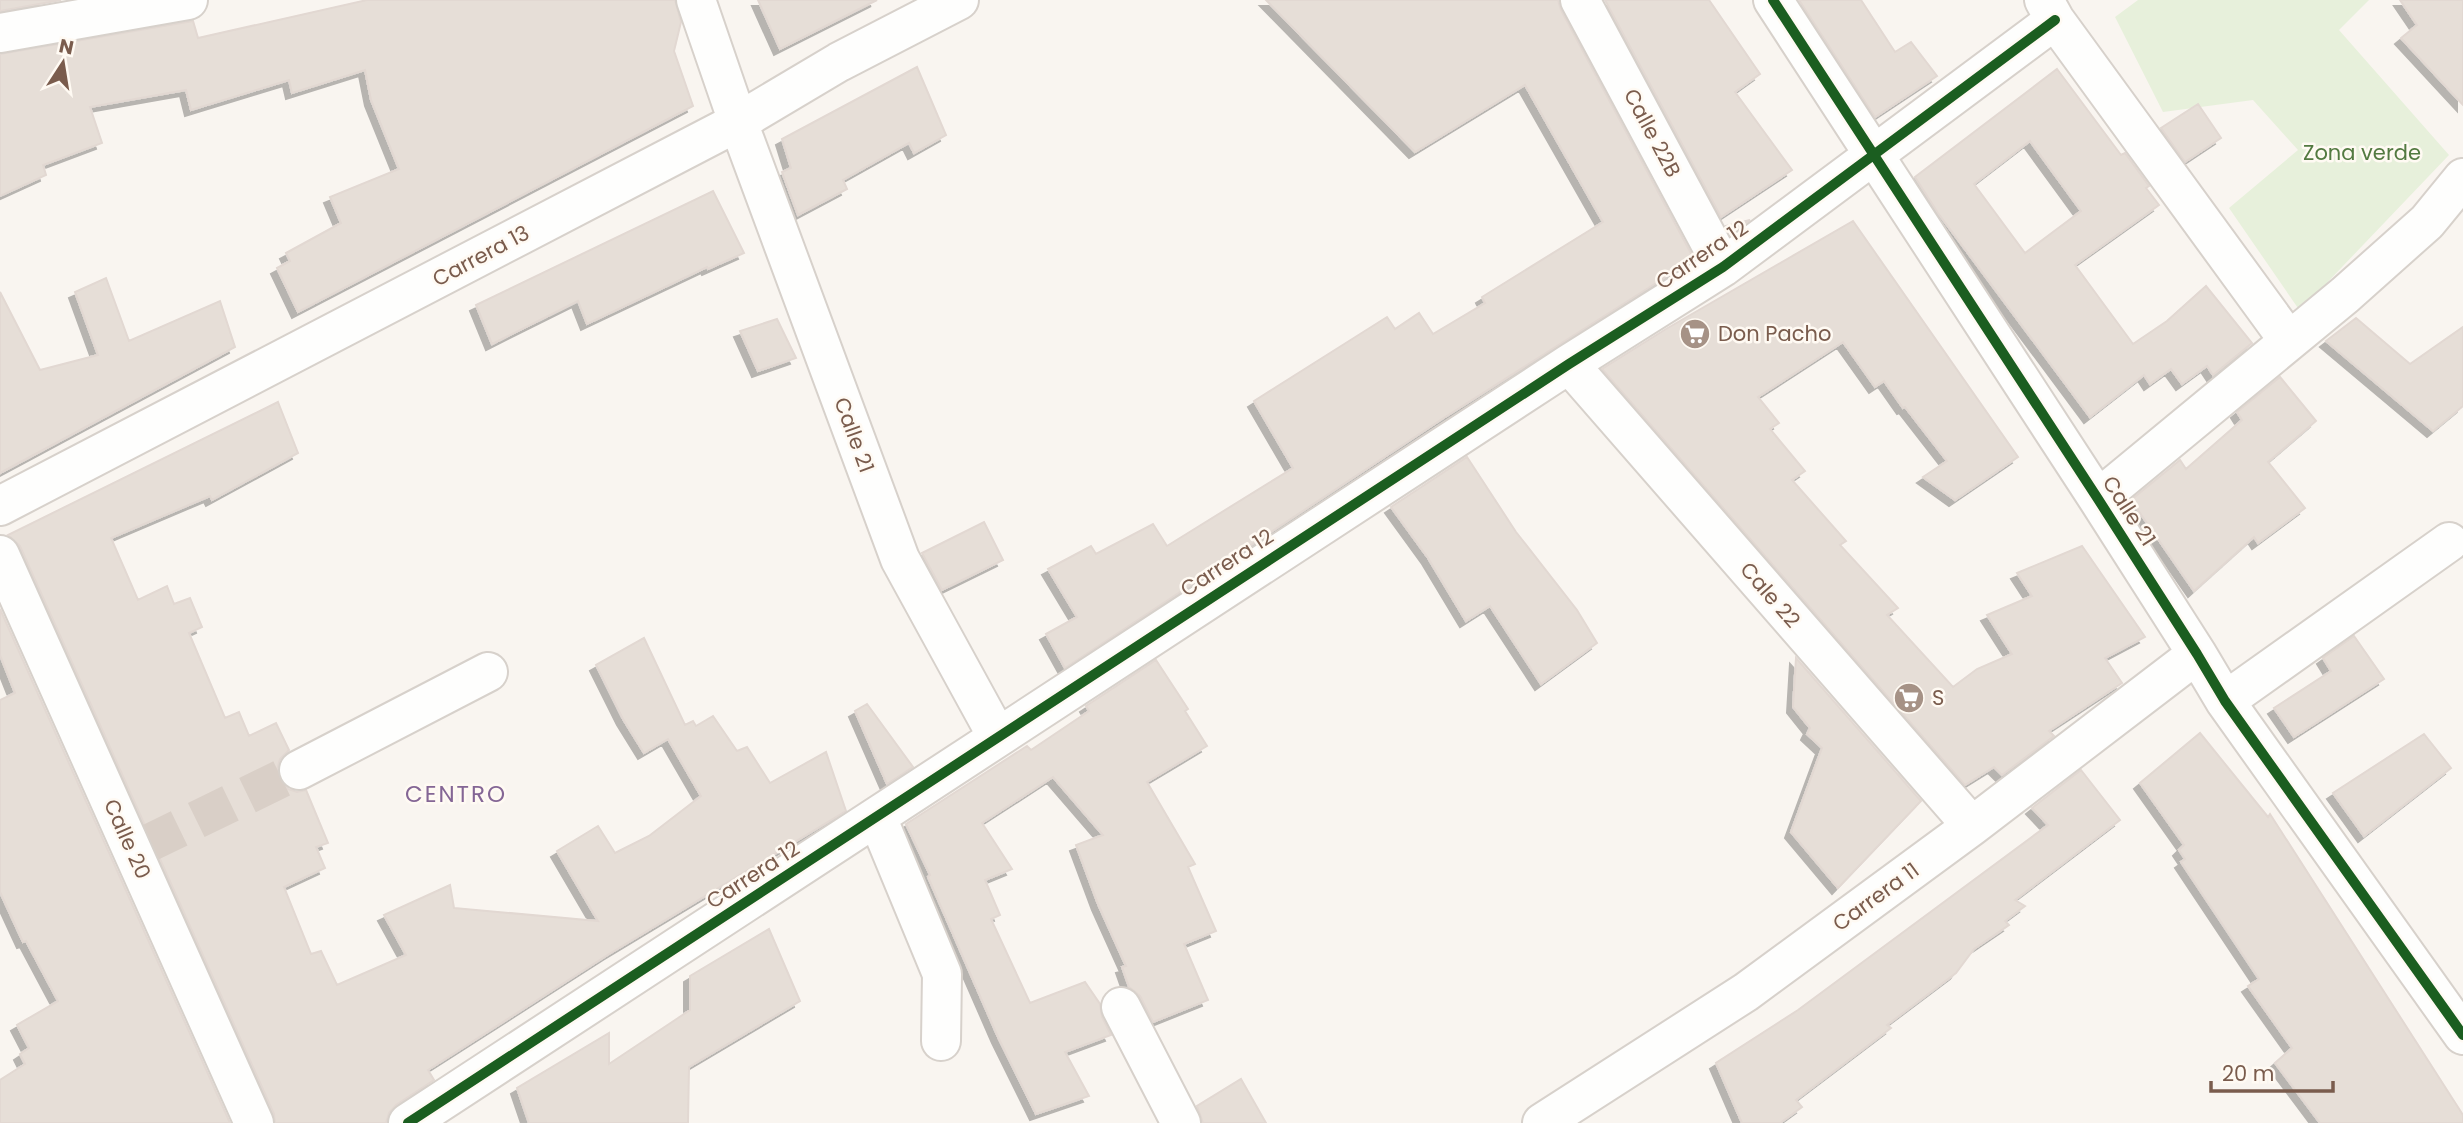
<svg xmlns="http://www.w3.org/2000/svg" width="2463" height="1123" font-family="Poppins,sans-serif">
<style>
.green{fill:#e7f0db}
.building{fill:#e6ded7;stroke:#e2d8d2;stroke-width:2;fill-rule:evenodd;filter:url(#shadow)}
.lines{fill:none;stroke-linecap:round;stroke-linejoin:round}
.minor-tunnel{stroke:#d9cfc7;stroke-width:38;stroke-dasharray:38 19;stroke-linecap:butt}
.minor-casing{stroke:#d7d1cb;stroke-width:42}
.minor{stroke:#fefefd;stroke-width:38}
.cycleway-casing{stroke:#fffaf3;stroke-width:15}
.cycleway{stroke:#1b5e20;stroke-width:10}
.labels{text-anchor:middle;stroke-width:5;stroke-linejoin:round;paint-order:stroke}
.street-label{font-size:21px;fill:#7a5c4d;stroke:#fffaf3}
.park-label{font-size:21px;fill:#537a41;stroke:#fffaf3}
.poi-label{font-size:21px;fill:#7a5c4d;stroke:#fffaf3;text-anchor:start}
.neighbourhood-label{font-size:23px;letter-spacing:2px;fill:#846695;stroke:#fffaf3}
</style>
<defs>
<filter id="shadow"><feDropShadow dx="-6" dy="6" stdDeviation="0" flood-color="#0004"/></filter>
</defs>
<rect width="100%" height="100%" fill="#f9f5f0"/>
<path class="green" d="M 2138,0 L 2369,0 L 2339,30 L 2449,155 L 2300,311 L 2229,208 L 2298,150 L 2253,100 L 2163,112 L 2115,17 Z"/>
<path class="building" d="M 0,0 L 61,0 L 0,11 Z
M 367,0 L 675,0 L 681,22 L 674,51 L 693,106 L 298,312 L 277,268 L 290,261 L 286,253 L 341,223 L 330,197 L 399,169 L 371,100 L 365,70 L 292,93 L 289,80 L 191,110 L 186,90 L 90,107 L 102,143 L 43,165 L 46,175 L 0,196 L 0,54 L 193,21 L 198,38 Z
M 758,0 L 877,0 L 780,49 Z
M 1266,0 L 1558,0 L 1561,10 L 1694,259 L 1442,419 L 1065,668 L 1046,634 L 1077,617 L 1048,569 L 1091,546 L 1096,554 L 1153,524 L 1167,546 L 1293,468 L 1254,401 L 1387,317 L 1395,329 L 1419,313 L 1433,334 L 1485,303 L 1482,297 L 1603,222 L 1525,85 L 1415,152 Z
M 1605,0 L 1709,0 L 1760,74 L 1735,92 L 1792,170 L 1721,217 Z
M 1799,0 L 1861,0 L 1895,52 L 1911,42 L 1937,76 L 1875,117 Z
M 2400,0 L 2463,0 L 2463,105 L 2401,38 L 2417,25 Z
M 917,67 L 946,135 L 914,153 L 909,143 L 843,180 L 847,189 L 798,215 L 782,172 L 791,168 L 782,139 Z
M 2057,69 L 2121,155 L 2125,153 L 2149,186 L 2146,188 L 2159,205 L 2075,265 L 2133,344 L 2167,321 L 2206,286 L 2252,343 L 2213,375 L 2207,366 L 2182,384 L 2171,369 L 2150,384 L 2144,375 L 2090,417 L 1938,213 L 1915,177 ZM 2030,141 L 2081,211 L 2025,253 L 1974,184 Z
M 2198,104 L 2221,138 L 2185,162 L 2161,128 Z
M 713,191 L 744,253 L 708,269 L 707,267 L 587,324 L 578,301 L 492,344 L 476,305 Z
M 1750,220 L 1730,234 L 1726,226 Z
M 1853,221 L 2018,457 L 1955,500 L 1923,477 L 1947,461 L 1905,407 L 1903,408 L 1884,381 L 1875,387 L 1843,342 L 1758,397 L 1779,423 L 1770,429 L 1805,471 L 1792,480 L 1846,541 L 1840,545 L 1898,608 L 1887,615 L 1953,687 L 1977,669 L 2012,654 L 1987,615 L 2032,596 L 2017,573 L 2082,546 L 2145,637 L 2105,658 L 2122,683 L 2049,731 L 2054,736 L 2002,775 L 1994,767 L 1965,785 L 1602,369 L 1666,329 Z
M 106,278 L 129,341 L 220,301 L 235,347 L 0,473 L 0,292 L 40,370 L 98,355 L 75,292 Z
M 2356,318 L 2410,364 L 2463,327 L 2463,406 L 2433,431 L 2326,341 Z
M 777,319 L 796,358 L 758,371 L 740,331 Z
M 2280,377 L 2316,421 L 2268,462 L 2305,508 L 2258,543 L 2254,537 L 2194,591 L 2131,500 L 2180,460 L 2186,469 L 2242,420 L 2237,412 Z
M 278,402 L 298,453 L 212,500 L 210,496 L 111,538 L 138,600 L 167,586 L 174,604 L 190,598 L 202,627 L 189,633 L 225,718 L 239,712 L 249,736 L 276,723 L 289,750 L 280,759 L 277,770 L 279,779 L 288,789 L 297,792 L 306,790 L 328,843 L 316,847 L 325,868 L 284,887 L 311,954 L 321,951 L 337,985 L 406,955 L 384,915 L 450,885 L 454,908 L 598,921 L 557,851 L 598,826 L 615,853 L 649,836 L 701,796 L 668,739 L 644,753 L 623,719 L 596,665 L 644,638 L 685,725 L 693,721 L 696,726 L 713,716 L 737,751 L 747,747 L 770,783 L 826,752 L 846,811 L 609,954 L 428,1070 L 434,1080 L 396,1105 L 389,1113 L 386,1123 L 275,1123 L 274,1114 L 20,546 L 8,535 Z
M 1467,457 L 1516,532 L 1577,610 L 1597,643 L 1541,684 L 1490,606 L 1466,621 L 1428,558 L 1391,507 Z
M 984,522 L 1003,560 L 942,590 L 922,553 Z
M 0,609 L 230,1123 L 0,1123 L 0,1080 L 25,1064 L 20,1054 L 29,1048 L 17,1025 L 58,1001 L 26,941 L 23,942 L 0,892 L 0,700 L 15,693 L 0,655 Z
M 2354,636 L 2384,679 L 2294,737 L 2274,708 L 2331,671 L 2323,658 Z
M 1796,658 L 1921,801 L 1838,888 L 1791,832 L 1822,748 L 1807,734 L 1810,728 L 1793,707 Z
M 1156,660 L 1188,709 L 1185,711 L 1207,746 L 1147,782 L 1195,864 L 1188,867 L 1216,931 L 1184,944 L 1208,1000 L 1153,1022 L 1140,996 L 1129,987 L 1122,967 L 1126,966 L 1098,904 L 1076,845 L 1103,835 L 1053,777 L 982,823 L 1012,869 L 985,880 L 1000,915 L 991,919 L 1030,1003 L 1085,982 L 1100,1004 L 1102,1017 L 1111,1035 L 1065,1052 L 1089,1096 L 1036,1114 L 998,1037 L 928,877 L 930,875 L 906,824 L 1027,746 L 1031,750 L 1089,711 L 1086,706 Z
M 867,704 L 913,767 L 887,784 L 855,711 Z
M 2200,733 L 2268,817 L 2270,814 L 2463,1115 L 2463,1123 L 2320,1123 L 2275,1063 L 2292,1048 L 2248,986 L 2259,979 L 2181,862 L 2185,859 L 2179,850 L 2184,845 L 2140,783 Z
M 2424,734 L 2451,768 L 2364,836 L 2333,793 Z
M 2081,770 L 2120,820 L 2015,900 L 2025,906 L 2005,921 L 2009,925 L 1974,949 L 1956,973 L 1887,1025 L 1891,1028 L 1796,1100 L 1802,1107 L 1780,1123 L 1742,1123 L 1716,1063 L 1798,1010 L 2048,825 L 2032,808 Z
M 769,929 L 800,1001 L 689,1067 L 688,1123 L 529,1123 L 517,1088 L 609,1033 L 609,1064 L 690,1010 L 690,976 Z
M 1241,1079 L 1266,1123 L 1203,1123 L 1197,1106 Z"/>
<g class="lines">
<path class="minor-tunnel" d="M 145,845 L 299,770"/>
<g class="minor-casing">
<path id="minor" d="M 696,0 L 738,122 L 900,559 L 997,736
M 1580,0 L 1723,267
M 1773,0 L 2098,499 L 2197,654 L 2225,701 L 2463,1035
M 2044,0 L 2055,20 L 2289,341
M 0,33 L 188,0
M 1569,364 L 1972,826
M 2098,499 L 2345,295 L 2427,222 L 2463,178
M 0,506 L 738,122 L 839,62 L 959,0
M 0,555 L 254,1123
M 2225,701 L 2449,542
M 299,770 L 488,672
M 877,817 L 942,974 L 941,1041
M 1121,1007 L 1181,1123
M 408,1123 L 1569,364 L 1723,267 L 2055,20
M 1542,1123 L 1746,992 L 1972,826 L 2197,654"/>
</g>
<use href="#minor" class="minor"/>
<g class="cycleway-casing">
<path id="cycleway" d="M 1773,0 L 2098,499 L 2197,654 L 2225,701 L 2463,1035
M 408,1123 L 1569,364 L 1723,267 L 2055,20"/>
</g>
<use href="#cycleway" class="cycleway"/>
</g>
<defs>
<g id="supermarket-disc" transform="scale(1.575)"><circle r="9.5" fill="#a69286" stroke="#fffaf3"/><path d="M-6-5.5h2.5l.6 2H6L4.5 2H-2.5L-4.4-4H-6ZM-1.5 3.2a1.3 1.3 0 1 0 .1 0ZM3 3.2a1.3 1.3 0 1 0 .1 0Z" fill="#fff"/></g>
</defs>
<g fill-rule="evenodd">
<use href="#supermarket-disc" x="1695" y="334"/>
<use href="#supermarket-disc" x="1909" y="698"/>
</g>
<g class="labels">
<g class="street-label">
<text transform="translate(1652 133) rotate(62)" y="7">Calle 22B</text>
<text transform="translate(1702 255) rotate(-34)" y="7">Carrera 12</text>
<text transform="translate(481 256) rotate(-28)" y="7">Carrera 13</text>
<text transform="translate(854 435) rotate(70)" y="7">Calle 21</text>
<text transform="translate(2129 511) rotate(57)" y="7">Calle 21</text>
<text transform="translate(1227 563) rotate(-33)" y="7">Carrera 12</text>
<text transform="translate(1770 595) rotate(49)" y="7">Cale 22</text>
<text transform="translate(127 839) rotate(66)" y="7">Calle 20</text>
<text transform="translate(753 875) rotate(-33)" y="7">Carrera 12</text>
<text transform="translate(1876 897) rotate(-36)" y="7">Carrera 11</text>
</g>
<g class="park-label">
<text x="2362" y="160">Zona verde</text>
</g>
<g class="poi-label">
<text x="1718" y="341">Don Pacho</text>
<text x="1932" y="705">S</text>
</g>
<g class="neighbourhood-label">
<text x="456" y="802">CENTRO</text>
</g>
</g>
<g transform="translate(63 63) rotate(12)" stroke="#fffaf3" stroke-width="5" paint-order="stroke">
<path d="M0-5L12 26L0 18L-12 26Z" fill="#7a5c4d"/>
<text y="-10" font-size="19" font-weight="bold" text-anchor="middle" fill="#7a5c4d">N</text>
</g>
<path d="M2211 1081v10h122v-10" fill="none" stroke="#7a5c4d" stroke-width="3.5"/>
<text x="2222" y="1081" font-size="21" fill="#7a5c4d" stroke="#fffaf3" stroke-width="5" paint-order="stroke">20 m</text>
</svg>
